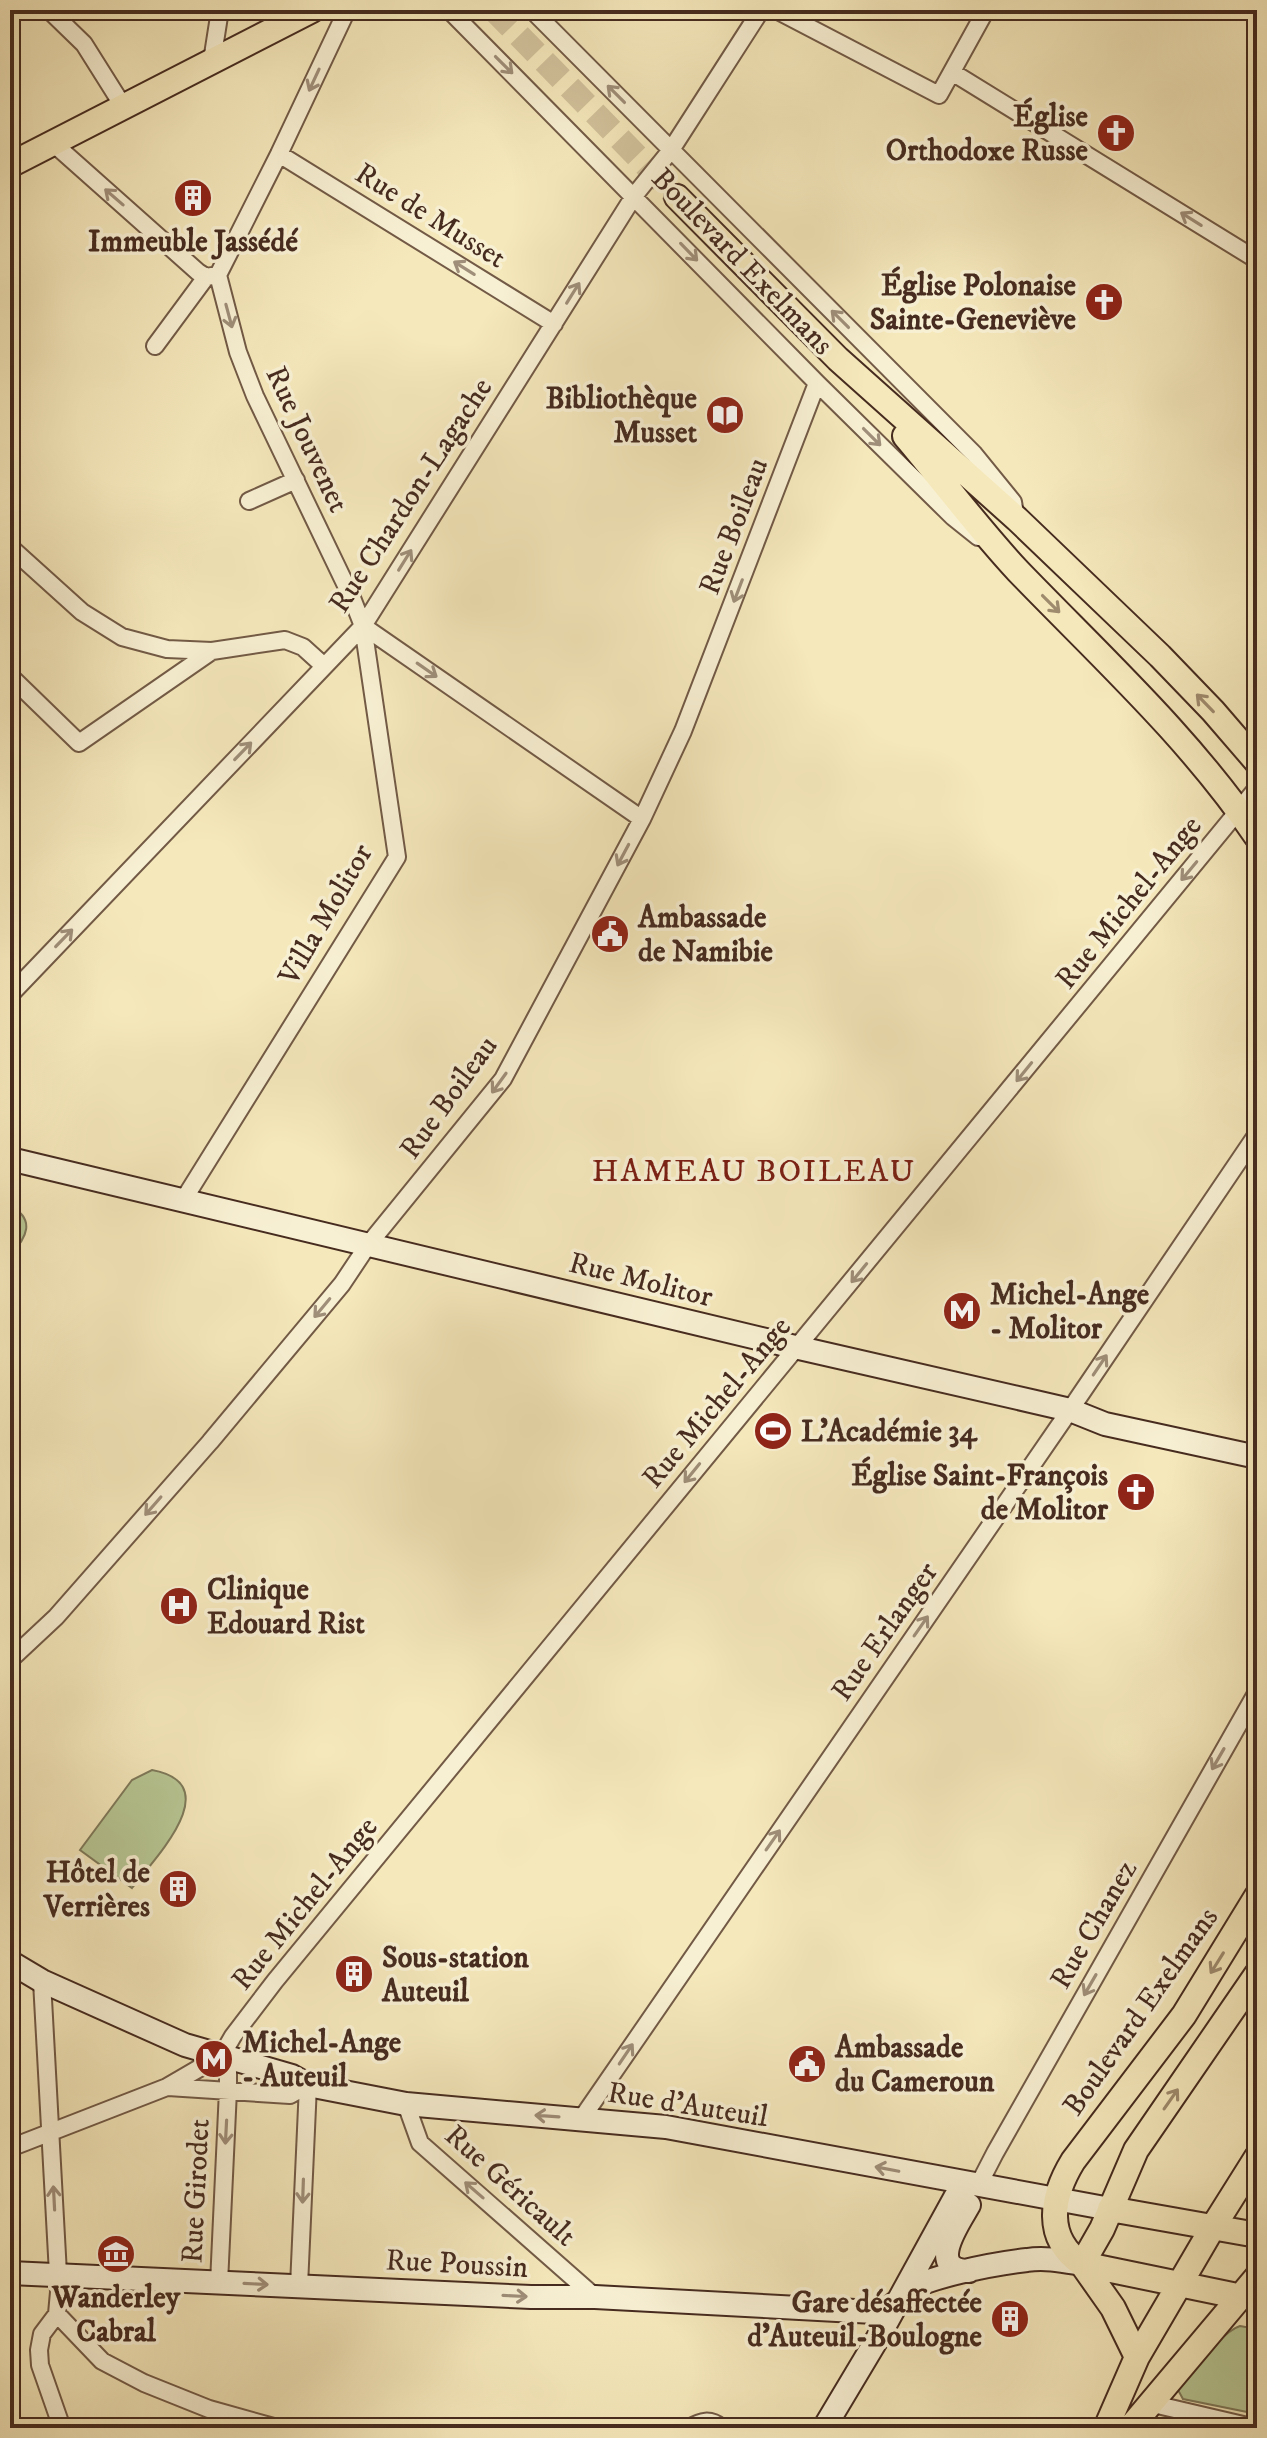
<svg xmlns="http://www.w3.org/2000/svg" width="1267" height="2438" font-family="'IM FELL DW Pica',serif">
<style>
.green{fill:#b7c794;stroke:#7e795a;stroke-width:2}
.lines{fill:none;stroke-linecap:round;stroke-linejoin:round}
.primary-tunnel{stroke:#d2c29c;stroke-width:24;stroke-dasharray:24 12;stroke-linecap:butt}
.street-casing{stroke:#725a46;stroke-width:20}
.secondary-casing{stroke:#462b1f;stroke-width:26}
.primary-casing{stroke:#462b1f;stroke-width:28}
.street{stroke:#f8f0d3;stroke-width:16}
.secondary{stroke:#f8f0d3;stroke-width:22}
.primary{stroke:#f5e8bb;stroke-width:24}
.oneway{stroke:#9f8e79}
.oneway2{stroke:#9e8a6d}
.labels{text-anchor:middle;stroke-width:7;stroke-linejoin:round;paint-order:stroke}
.poi-label{font-size:30px;font-weight:bold;fill:#462b1f;stroke:#f8f0d3;text-anchor:start}
.street-label{font-size:30px;fill:#462b1f;stroke:#f8f0d3}
.neighbourhood-label{font-size:32px;letter-spacing:2px;fill:#7a1f14;stroke:#f8f0d3}
</style>
<rect width="100%" height="100%" fill="#f5e8bb"/>
<filter id="stains"><feTurbulence type="fractalNoise" baseFrequency=".0025" numOctaves="4"/><feColorMatrix values="0 0 0 0 .2 0 0 0 0 .09 0 0 0 0 .02 0 0 0 .5 -.17"/></filter>
<radialGradient id="worn" r=".72"><stop offset=".6" stop-color="#630" stop-opacity="0"/><stop offset="1" stop-color="#630" stop-opacity=".3"/></radialGradient>
<path class="green" d="M 10,1206 C 36,1219 27,1238 10,1255 Z
M 152,1770 C 228,1784 155,1858 132,1888 L 80,1850 L 132,1780 Z
M 1240,2326 L 1257,2329 L 1257,2414 L 1183,2399 L 1178,2390 C 1192,2374 1220,2332 1240,2326 Z"/>
<g class="lines">
<path class="primary-tunnel" d="M 494,10 L 677,197"/>
<g class="street-casing">
<path id="street" d="M 49,10 L 84,44 L 123,106
M 449,10 L 817,383 L 953,517 L 978,537
M 532,10 L 974,454 L 1013,502 L 1014,508
M 776,10 L 939,95 L 986,10
M 212,61 L 220,10
M 952,72 L 1257,260
M 53,143 L 198,272 L 206,277 L 218,275
M 279,154 L 554,324
M 155,346 L 206,277
M 249,501 L 296,480
M 10,547 L 82,612 L 122,637 L 167,649 L 212,651 L 285,640 L 303,647 L 324,666
M 363,626 L 642,819
M 10,676 L 79,743 L 212,651
M 10,995 L 363,626 L 634,196 L 671,150 L 761,10
M 184,1199 L 397,857 L 363,626 L 352,598 L 255,396 L 238,352 L 218,275 L 279,154 L 347,10
M 10,1660 L 56,1617 L 210,1442 L 342,1284 L 368,1245 L 503,1079 L 642,819 L 683,731 L 817,383
M 42,1981 L 59,2292 L 57,2314 L 42,2334 L 39,2350 L 40,2365 L 62,2428
M 168,2087 L 290,2095 L 308,2085
M 406,2104 L 420,2143 L 595,2297
M 582,2118 L 1070,1410 L 1257,1134
M 10,2148 L 167,2087 L 222,2055 L 233,2036 L 275,1981 L 1257,788
M 978,2186 L 995,2153 L 1257,1692
M 219,2283 L 228,2090 L 228,2072 L 222,2055
M 299,2286 L 308,2085
M 57,2314 L 102,2361 L 144,2383 L 209,2409 L 277,2428
M 1149,2403 L 1256,2428
M 689,2428 C 701,2421 710,2418 722,2428"/>
</g>
<g class="secondary-casing">
<path id="secondary" d="M 10,1159 L 795,1347 L 1031,1401 L 1070,1410 L 1105,1424 L 1257,1457
M 10,1962 L 42,1981 L 185,2045 L 292,2076 L 308,2085 L 406,2104 L 666,2127 L 1110,2209
M 969,2271 C 925,2270 959,2223 969,2205
M 10,2273 L 531,2297 L 595,2297 L 874,2312 L 889,2308 L 898,2301
M 902,2295 C 919,2277 1000,2263 1027,2260 C 1045,2257 1064,2261 1082,2264
M 824,2428 L 879,2336 L 963,2183"/>
</g>
<g class="primary-casing">
<path id="primary" d="M 10,165 L 312,10
M 677,197 L 838,359 L 1017,519 L 1160,656 L 1213,711 L 1257,762
M 905,436 C 943,481 978,528 1018,571 C 1101,657 1190,738 1257,837
M 1110,2209 L 1257,2235
M 1082,2264 L 1102,2229 L 1136,2150 L 1257,1974
M 1082,2264 L 1113,2308 L 1137,2357
M 1242,2297 L 1082,2264 C 1044,2238 1051,2197 1073,2161 L 1184,2015 L 1257,1896
M 1106,2428 L 1137,2357 L 1213,2227 L 1257,2157
M 1130,2428 L 1257,2277"/>
</g>
<use href="#street" class="street"/>
<use href="#secondary" class="secondary"/>
<use href="#primary" class="primary"/>
</g>
<defs><path id="oneway-shaft" d="M-6 0H5M1.5-3L5.5 0L1.5 3" fill="none" stroke-width="1.6" stroke-linecap="round" stroke-linejoin="round" transform="scale(2)"/></defs>
<g class="oneway">
<use href="#oneway-shaft" transform="translate(504 65) rotate(45)"/>
<use href="#oneway-shaft" transform="translate(314 80) rotate(115)"/>
<use href="#oneway-shaft" transform="translate(616 94) rotate(-135)"/>
<use href="#oneway-shaft" transform="translate(114 197) rotate(-139)"/>
<use href="#oneway-shaft" transform="translate(1191 219) rotate(-148)"/>
<use href="#oneway-shaft" transform="translate(689 252) rotate(46)"/>
<use href="#oneway-shaft" transform="translate(464 268) rotate(-148)"/>
<use href="#oneway-shaft" transform="translate(573 293) rotate(-58)"/>
<use href="#oneway-shaft" transform="translate(229 316) rotate(75)"/>
<use href="#oneway-shaft" transform="translate(840 319) rotate(-135)"/>
<use href="#oneway-shaft" transform="translate(872 437) rotate(45)"/>
<use href="#oneway-shaft" transform="translate(405 560) rotate(-58)"/>
<use href="#oneway-shaft" transform="translate(738 591) rotate(111)"/>
<use href="#oneway-shaft" transform="translate(427 670) rotate(35)"/>
<use href="#oneway-shaft" transform="translate(243 751) rotate(-46)"/>
<use href="#oneway-shaft" transform="translate(623 855) rotate(118)"/>
<use href="#oneway-shaft" transform="translate(1189 871) rotate(130)"/>
<use href="#oneway-shaft" transform="translate(64 938) rotate(-46)"/>
<use href="#oneway-shaft" transform="translate(1024 1072) rotate(129)"/>
<use href="#oneway-shaft" transform="translate(499 1083) rotate(126)"/>
<use href="#oneway-shaft" transform="translate(859 1273) rotate(129)"/>
<use href="#oneway-shaft" transform="translate(322 1308) rotate(130)"/>
<use href="#oneway-shaft" transform="translate(1100 1365) rotate(-56)"/>
<use href="#oneway-shaft" transform="translate(692 1473) rotate(129)"/>
<use href="#oneway-shaft" transform="translate(153 1506) rotate(131)"/>
<use href="#oneway-shaft" transform="translate(921 1626) rotate(-55)"/>
<use href="#oneway-shaft" transform="translate(1218 1759) rotate(120)"/>
<use href="#oneway-shaft" transform="translate(773 1840) rotate(-55)"/>
<use href="#oneway-shaft" transform="translate(1090 1985) rotate(120)"/>
<use href="#oneway-shaft" transform="translate(626 2054) rotate(-56)"/>
<use href="#oneway-shaft" transform="translate(547 2116) rotate(-176)"/>
<use href="#oneway-shaft" transform="translate(226 2132) rotate(93)"/>
<use href="#oneway-shaft" transform="translate(887 2169) rotate(-169)"/>
<use href="#oneway-shaft" transform="translate(474 2190) rotate(-139)"/>
<use href="#oneway-shaft" transform="translate(303 2191) rotate(92)"/>
<use href="#oneway-shaft" transform="translate(54 2198) rotate(-93)"/>
<use href="#oneway-shaft" transform="translate(256 2284) rotate(3)"/>
<use href="#oneway-shaft" transform="translate(515 2296) rotate(3)"/>
</g>
<g class="oneway2">
<use href="#oneway-shaft" transform="translate(1051 604) rotate(45)"/>
<use href="#oneway-shaft" transform="translate(1205 703) rotate(-134)"/>
<use href="#oneway-shaft" transform="translate(1217 1963) rotate(122)"/>
<use href="#oneway-shaft" transform="translate(1171 2099) rotate(-55)"/>
</g>
<defs>
<g id="church-disc" transform="scale(2)"><circle r="9.5" fill="#8f2418" stroke="#f8f0d3"/><path d="M-1.2-6h2.4v3.5h3.3v2.4h-3.3V6h-2.4V-.1h-3.3v-2.4h3.3Z" fill="#fff"/></g>
<g id="building-disc" transform="scale(2)"><circle r="9.5" fill="#8f2418" stroke="#f8f0d3"/><path d="M-4-6H4V6H1V3H-1V6H-4ZM-2.5-4.3h1.7v1.8h-1.7ZM.8-4.3h1.7v1.8H.8ZM-2.5-1h1.7V.8h-1.7ZM.8-1h1.7V.8H.8Z" fill="#fff"/></g>
<g id="library-disc" transform="scale(2)"><circle r="9.5" fill="#8f2418" stroke="#f8f0d3"/><path d="M-6-4Q-3-5.5-.7-3.5V5Q-3 3-6 4ZM6-4Q3-5.5 .7-3.5V5Q3 3 6 4Z" fill="#fff"/></g>
<g id="civic-disc" transform="scale(2)"><circle r="9.5" fill="#8f2418" stroke="#f8f0d3"/><path d="M-.6-6.5H3V-4.5H.6V-3L4-1V1h2V6H-6V1h2V-1L-.6-3ZM-1.2 2.5V6h2.4V2.5Z" fill="#fff"/></g>
<g id="metro-disc" transform="scale(2)"><circle r="9.5" fill="#8f2418" stroke="#f8f0d3"/><path d="M-5.5 5V-5H-3L0 0L3-5H5.5V5H3V-.5L0 4L-3-.5V5Z" fill="#fff"/></g>
<g id="stadium-disc" transform="scale(2)"><circle r="9.5" fill="#8f2418" stroke="#f8f0d3"/><path d="M0-5a6.5 5 0 1 0 0 10a6.5 5 0 1 0 0-10ZM-3.5-1.8h7v3.6h-7Z" fill="#fff"/></g>
<g id="hospital-disc" transform="scale(2)"><circle r="9.5" fill="#8f2418" stroke="#f8f0d3"/><path d="M-5-5h3v3.5h4V-5h3V5h-3V1.5h-4V5h-3Z" fill="#fff"/></g>
<g id="museum-disc" transform="scale(2)"><circle r="9.5" fill="#8f2418" stroke="#f8f0d3"/><path d="M0-6L6-3V-2H-6V-3ZM-5-1h2V3h-2ZM-1-1h2V3h-2ZM3-1h2V3H3ZM-6 4H6V6H-6Z" fill="#fff"/></g>
</defs>
<g fill-rule="evenodd">
<use href="#church-disc" x="1116" y="133"/>
<use href="#building-disc" x="193" y="198"/>
<use href="#church-disc" x="1104" y="302"/>
<use href="#library-disc" x="725" y="415"/>
<use href="#civic-disc" x="610" y="934"/>
<use href="#metro-disc" x="962" y="1311"/>
<use href="#stadium-disc" x="773" y="1431"/>
<use href="#church-disc" x="1136" y="1492"/>
<use href="#hospital-disc" x="179" y="1606"/>
<use href="#building-disc" x="178" y="1889"/>
<use href="#building-disc" x="354" y="1974"/>
<use href="#metro-disc" x="214" y="2059"/>
<use href="#civic-disc" x="807" y="2064"/>
<use href="#museum-disc" x="116" y="2254"/>
<use href="#building-disc" x="1010" y="2319"/>
</g>
<g class="labels">
<g class="poi-label">
<text x="1088" y="126" text-anchor="end">Église<tspan x="1088" dy="34">Orthodoxe Russe</tspan></text>
<text x="193" y="251" text-anchor="middle">Immeuble Jassédé</text>
<text x="1076" y="295" text-anchor="end">Église Polonaise<tspan x="1076" dy="34">Sainte-Geneviève</tspan></text>
<text x="697" y="408" text-anchor="end">Bibliothèque<tspan x="697" dy="34">Musset</tspan></text>
<text x="638" y="927">Ambassade<tspan x="638" dy="34">de Namibie</tspan></text>
<text x="990" y="1304">Michel-Ange<tspan x="990" dy="34">- Molitor</tspan></text>
<text x="801" y="1441">L’Académie 34</text>
<text x="1108" y="1485" text-anchor="end">Église Saint-François<tspan x="1108" dy="34">de Molitor</tspan></text>
<text x="207" y="1599">Clinique<tspan x="207" dy="34">Edouard Rist</tspan></text>
<text x="150" y="1882" text-anchor="end">Hôtel de<tspan x="150" dy="34">Verrières</tspan></text>
<text x="382" y="1967">Sous-station<tspan x="382" dy="34">Auteuil</tspan></text>
<text x="242" y="2052">Michel-Ange<tspan x="242" dy="34">- Auteuil</tspan></text>
<text x="835" y="2057">Ambassade<tspan x="835" dy="34">du Cameroun</tspan></text>
<text x="116" y="2307" text-anchor="middle">Wanderley<tspan x="116" dy="34">Cabral</tspan></text>
<text x="982" y="2312" text-anchor="end">Gare désaffectée<tspan x="982" dy="34">d'Auteuil-Boulogne</tspan></text>
</g>
<g class="street-label">
<text transform="translate(431 215) rotate(32)" y="10">Rue de Musset</text>
<text transform="translate(743 261) rotate(46)" y="10">Boulevard Exelmans</text>
<text transform="translate(308 439) rotate(65)" y="10">Rue Jouvenet</text>
<text transform="translate(410 495) rotate(-57)" y="10">Rue Chardon-Lagache</text>
<text transform="translate(733 526) rotate(-69)" y="10">Rue Boileau</text>
<text transform="translate(1128 902) rotate(-51)" y="10">Rue Michel-Ange</text>
<text transform="translate(325 914) rotate(-60)" y="10">Villa Molitor</text>
<text transform="translate(448 1097) rotate(-54)" y="10">Rue Boileau</text>
<text transform="translate(641 1279) rotate(14)" y="10">Rue Molitor</text>
<text transform="translate(716 1402) rotate(-50)" y="10">Rue Michel-Ange</text>
<text transform="translate(884 1631) rotate(-55)" y="10">Rue Erlanger</text>
<text transform="translate(304 1903) rotate(-51)" y="10">Rue Michel-Ange</text>
<text transform="translate(1093 1924) rotate(-60)" y="10">Rue Chanez</text>
<text transform="translate(1140 2011) rotate(-55)" y="10">Boulevard Exelmans</text>
<text transform="translate(688 2104) rotate(9)" y="10">Rue d'Auteuil</text>
<text transform="translate(511 2185) rotate(42)" y="10">Rue Géricault</text>
<text transform="translate(195 2191) rotate(-87)" y="10">Rue Girodet</text>
<text transform="translate(457 2263) rotate(3)" y="10">Rue Poussin</text>
</g>
<g class="neighbourhood-label">
<text x="754" y="1181">HAMEAU BOILEAU</text>
</g>
</g>
<rect width="1267" height="2438" fill="none" stroke="#f5e8bb" stroke-width="40"/>
<rect x="12" y="12" width="1243" height="2414" fill="none" stroke="#462b1f" stroke-width="4"/>
<rect x="20" y="20" width="1227" height="2398" fill="none" stroke="#462b1f" stroke-width="2"/>
<rect width="100%" height="100%" filter="url(#stains)"/>
<rect width="100%" height="100%" fill="url(#worn)"/>
</svg>
